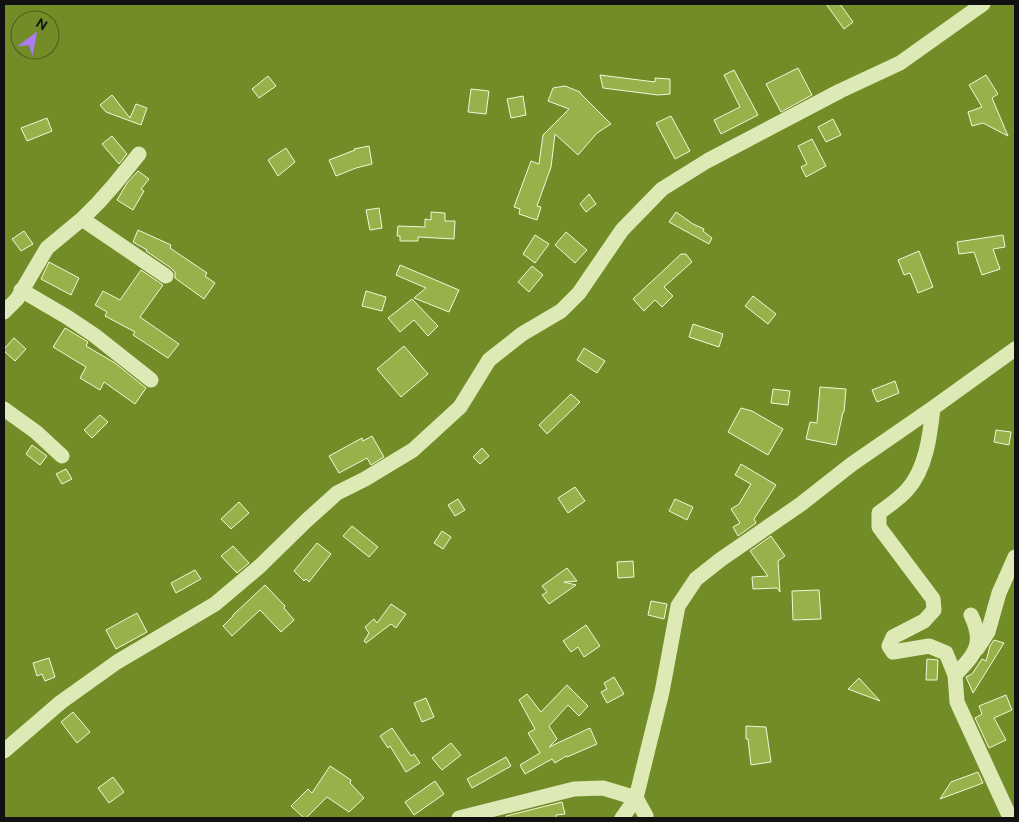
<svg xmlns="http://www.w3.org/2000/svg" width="1019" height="822" font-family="Ubuntu,sans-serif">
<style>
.building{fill:#98b14b;stroke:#f1f8da}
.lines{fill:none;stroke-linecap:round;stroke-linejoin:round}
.minor{stroke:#deeab6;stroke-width:15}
</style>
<rect width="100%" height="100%" fill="#728c27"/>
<path class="building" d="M 826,4 L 840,4 L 853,22 L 844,29 Z
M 798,68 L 812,95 L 781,112 L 766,84 Z
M 734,70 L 758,115 L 721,134 L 714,120 L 740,107 L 724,75 Z
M 600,75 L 655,82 L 655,78 L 670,79 L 670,94 L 658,95 L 603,88 Z
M 986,75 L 998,94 L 992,98 L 1008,136 L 983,123 L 972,126 L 968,112 L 982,107 L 969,85 Z
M 268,76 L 276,86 L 259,98 L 252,89 Z
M 565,86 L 580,92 L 580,93 L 611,124 L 597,133 L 578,155 L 555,134 L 551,167 L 537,206 L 541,207 L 537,220 L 519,214 L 520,209 L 514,207 L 531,161 L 539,164 L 543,135 L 569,109 L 548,101 L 553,88 Z
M 471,89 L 489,91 L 486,114 L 468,112 Z
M 112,95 L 130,118 L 136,104 L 147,108 L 141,125 L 106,112 L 100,105 Z
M 523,96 L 526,115 L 511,118 L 507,99 Z
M 671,116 L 690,151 L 675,159 L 656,123 Z
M 47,118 L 52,131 L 27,141 L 21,128 Z
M 833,119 L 841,135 L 826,142 L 818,127 Z
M 112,136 L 127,154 L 119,164 L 102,144 Z
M 812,139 L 826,166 L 806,177 L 801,167 L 807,164 L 798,146 Z
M 369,146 L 372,164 L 356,168 L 336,176 L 329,160 L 355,150 L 354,149 Z
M 286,148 L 295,162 L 278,176 L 268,160 Z
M 138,171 L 149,179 L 141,189 L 144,191 L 133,210 L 117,200 L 127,183 Z
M 589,194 L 596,204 L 586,212 L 580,204 Z
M 379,208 L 382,228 L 370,230 L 366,210 Z
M 431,212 L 445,213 L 445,221 L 455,221 L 454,239 L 418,237 L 418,241 L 400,241 L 400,236 L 397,236 L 398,226 L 425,227 L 425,219 L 431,220 Z
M 676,212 L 693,224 L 704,229 L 703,231 L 712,238 L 709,244 L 669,222 Z
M 138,230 L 171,245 L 170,248 L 207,273 L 205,276 L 215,283 L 204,299 L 175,278 L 175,272 L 171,268 L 146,251 L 147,250 L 133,242 Z
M 24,231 L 33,244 L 21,251 L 12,239 Z
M 566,232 L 587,250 L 575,263 L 555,245 Z
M 535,235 L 549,244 L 535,263 L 523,254 Z
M 1003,235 L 1005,247 L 993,249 L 1000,269 L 982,275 L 974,252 L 959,254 L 957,242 Z
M 919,251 L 933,287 L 918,293 L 910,273 L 904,275 L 898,260 Z
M 681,254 L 686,254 L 692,262 L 664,287 L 673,296 L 662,307 L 655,300 L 644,311 L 633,299 Z
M 49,262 L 79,278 L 71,295 L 41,279 Z
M 400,265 L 459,290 L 449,312 L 414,298 L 426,288 L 396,275 Z
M 532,266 L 543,275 L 529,292 L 518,282 Z
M 141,270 L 163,285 L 140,317 L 179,344 L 168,358 L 133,335 L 135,332 L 105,316 L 107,312 L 95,305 L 103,291 L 120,300 Z
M 366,291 L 386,297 L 382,311 L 362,306 Z
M 753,296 L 776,314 L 768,324 L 745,306 Z
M 412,299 L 438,326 L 428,336 L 414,320 L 400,332 L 388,318 Z
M 693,324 L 723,334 L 719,347 L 689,337 Z
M 65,328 L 88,342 L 86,346 L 115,363 L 146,388 L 135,404 L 104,382 L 100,390 L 80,378 L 86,367 L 53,347 Z
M 14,338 L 26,349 L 15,361 L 4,351 L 4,349 Z
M 404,346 L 428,374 L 401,397 L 377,369 Z
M 584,348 L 605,361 L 597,373 L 577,360 Z
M 895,381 L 899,393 L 877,402 L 872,390 Z
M 820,387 L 846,389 L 844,412 L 843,412 L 836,445 L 806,439 L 810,422 L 817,423 Z
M 773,389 L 790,391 L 788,405 L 771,403 Z
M 571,394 L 580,402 L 547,434 L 539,425 Z
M 741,408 L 752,411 L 783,429 L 768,455 L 728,432 Z
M 100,415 L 108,422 L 92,438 L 84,430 Z
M 996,430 L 1011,432 L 1009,445 L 994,442 Z
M 372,436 L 384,457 L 371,465 L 367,458 L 339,473 L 329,456 L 362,438 L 363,441 Z
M 32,445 L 47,456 L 40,465 L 26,454 Z
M 482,448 L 489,456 L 480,464 L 473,457 Z
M 741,464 L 776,485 L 754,519 L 756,523 L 738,536 L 733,527 L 740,523 L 731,509 L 739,504 L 751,484 L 735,475 Z
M 66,469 L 72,479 L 62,484 L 56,474 Z
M 575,487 L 585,501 L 568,513 L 558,498 Z
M 458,499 L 465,510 L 455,516 L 448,505 Z
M 675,499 L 693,507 L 687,520 L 669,511 Z
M 239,502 L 249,513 L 231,529 L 221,519 Z
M 352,526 L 378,547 L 369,557 L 343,536 Z
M 442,531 L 451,537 L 443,549 L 434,543 Z
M 771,536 L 785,556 L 778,561 L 780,592 L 777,588 L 753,589 L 752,577 L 768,576 L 750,551 Z
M 317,543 L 331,554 L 309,582 L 306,579 L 304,581 L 294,571 Z
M 233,546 L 249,563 L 237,573 L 221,556 Z
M 633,561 L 634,577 L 618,578 L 617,562 Z
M 567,568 L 577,581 L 564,582 L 576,585 L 549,604 L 542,595 L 547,592 L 542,586 Z
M 195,570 L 201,579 L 176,593 L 171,583 Z
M 265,585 L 285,606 L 284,608 L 294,620 L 281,632 L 260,610 L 232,636 L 223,626 L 233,616 L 233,615 Z
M 819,590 L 821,619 L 793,620 L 792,591 Z
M 651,601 L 667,604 L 664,619 L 648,615 Z
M 391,604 L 406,614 L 396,628 L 391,624 L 366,643 L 364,641 L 369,633 L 365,627 L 374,619 L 377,623 Z
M 137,613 L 147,632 L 116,649 L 106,630 Z
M 586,625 L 600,646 L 584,657 L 578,647 L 571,652 L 563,641 Z
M 994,640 L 1004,643 L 973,693 L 966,677 L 972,674 L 982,659 L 986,661 L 990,646 Z
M 49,658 L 55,677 L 45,681 L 42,674 L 37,676 L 33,663 Z
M 927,659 L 938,660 L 937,680 L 926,680 Z
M 614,677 L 624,694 L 607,703 L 601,692 L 607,689 L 604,683 Z
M 859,678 L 880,701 L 848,689 Z
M 567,685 L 588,706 L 579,716 L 568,705 L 549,726 L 557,739 L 549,747 L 590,728 L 597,744 L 567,757 L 566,756 L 555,763 L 552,759 L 525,774 L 520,765 L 540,753 L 528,733 L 535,729 L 519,700 L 527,694 L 541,712 Z
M 1006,695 L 1012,710 L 994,718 L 1006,740 L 989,748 L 975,718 L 982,714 L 979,706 Z
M 426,698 L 434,717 L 422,722 L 414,703 Z
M 73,712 L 90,732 L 77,743 L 61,722 Z
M 746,726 L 766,727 L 771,762 L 751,765 L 748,739 L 746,739 Z
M 392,728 L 411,756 L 414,754 L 420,763 L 406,772 L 390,746 L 388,748 L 380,736 Z
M 451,743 L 461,755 L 442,770 L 432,758 Z
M 506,757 L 511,766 L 472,788 L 467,779 Z
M 330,766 L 351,780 L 350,783 L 364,798 L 349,812 L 327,797 L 306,818 L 304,818 L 291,806 L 308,789 L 312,793 Z
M 978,772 L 983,783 L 940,799 L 951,782 Z
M 113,777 L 124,792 L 109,803 L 98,788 Z
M 435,781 L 444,794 L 414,815 L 405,802 Z
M 562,802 L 565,814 L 556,815 L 556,818 L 506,818 L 506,816 Z"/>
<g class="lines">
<path class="minor" d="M 82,219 L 166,276
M 21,290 L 67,317 L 94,335 L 151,380
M 4,312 L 17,299 L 47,248 L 82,219 L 98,203 L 114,185 L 139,154
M 933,408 C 930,436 926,469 907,490 C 899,499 888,506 879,513 L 879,527 L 933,599 L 934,610 L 924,621 L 893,637 L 889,646 L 893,652 L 929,646 L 946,653 L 955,675 L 957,702 L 1008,813
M 4,409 L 36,432 L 62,456
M 977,649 L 988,632 L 999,593 L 1015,557
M 955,675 C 975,654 985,644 971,615
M 4,751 L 61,702 L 117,662 L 215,604 L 260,566 L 306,521 L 337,493 L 365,479 L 413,450 L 460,407 L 489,360 L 522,334 L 561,311 L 579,293 L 622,230 L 662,189 L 707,161 L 840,91 L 900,63 L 983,4
M 459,818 L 574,789 L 603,788 L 636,798 L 646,816 L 645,818
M 622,818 L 636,798 L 662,692 L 678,606 L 696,579 L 720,560 L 801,504 L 852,464 L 933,408 L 1015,349"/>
</g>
<rect width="1019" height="822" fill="none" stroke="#111111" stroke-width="10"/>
<g transform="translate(35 35) rotate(32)"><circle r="24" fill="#728c27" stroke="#4b5b1e"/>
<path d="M0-4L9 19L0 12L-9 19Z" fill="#ab7bf3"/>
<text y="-8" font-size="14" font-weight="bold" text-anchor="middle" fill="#111111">N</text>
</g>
</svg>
